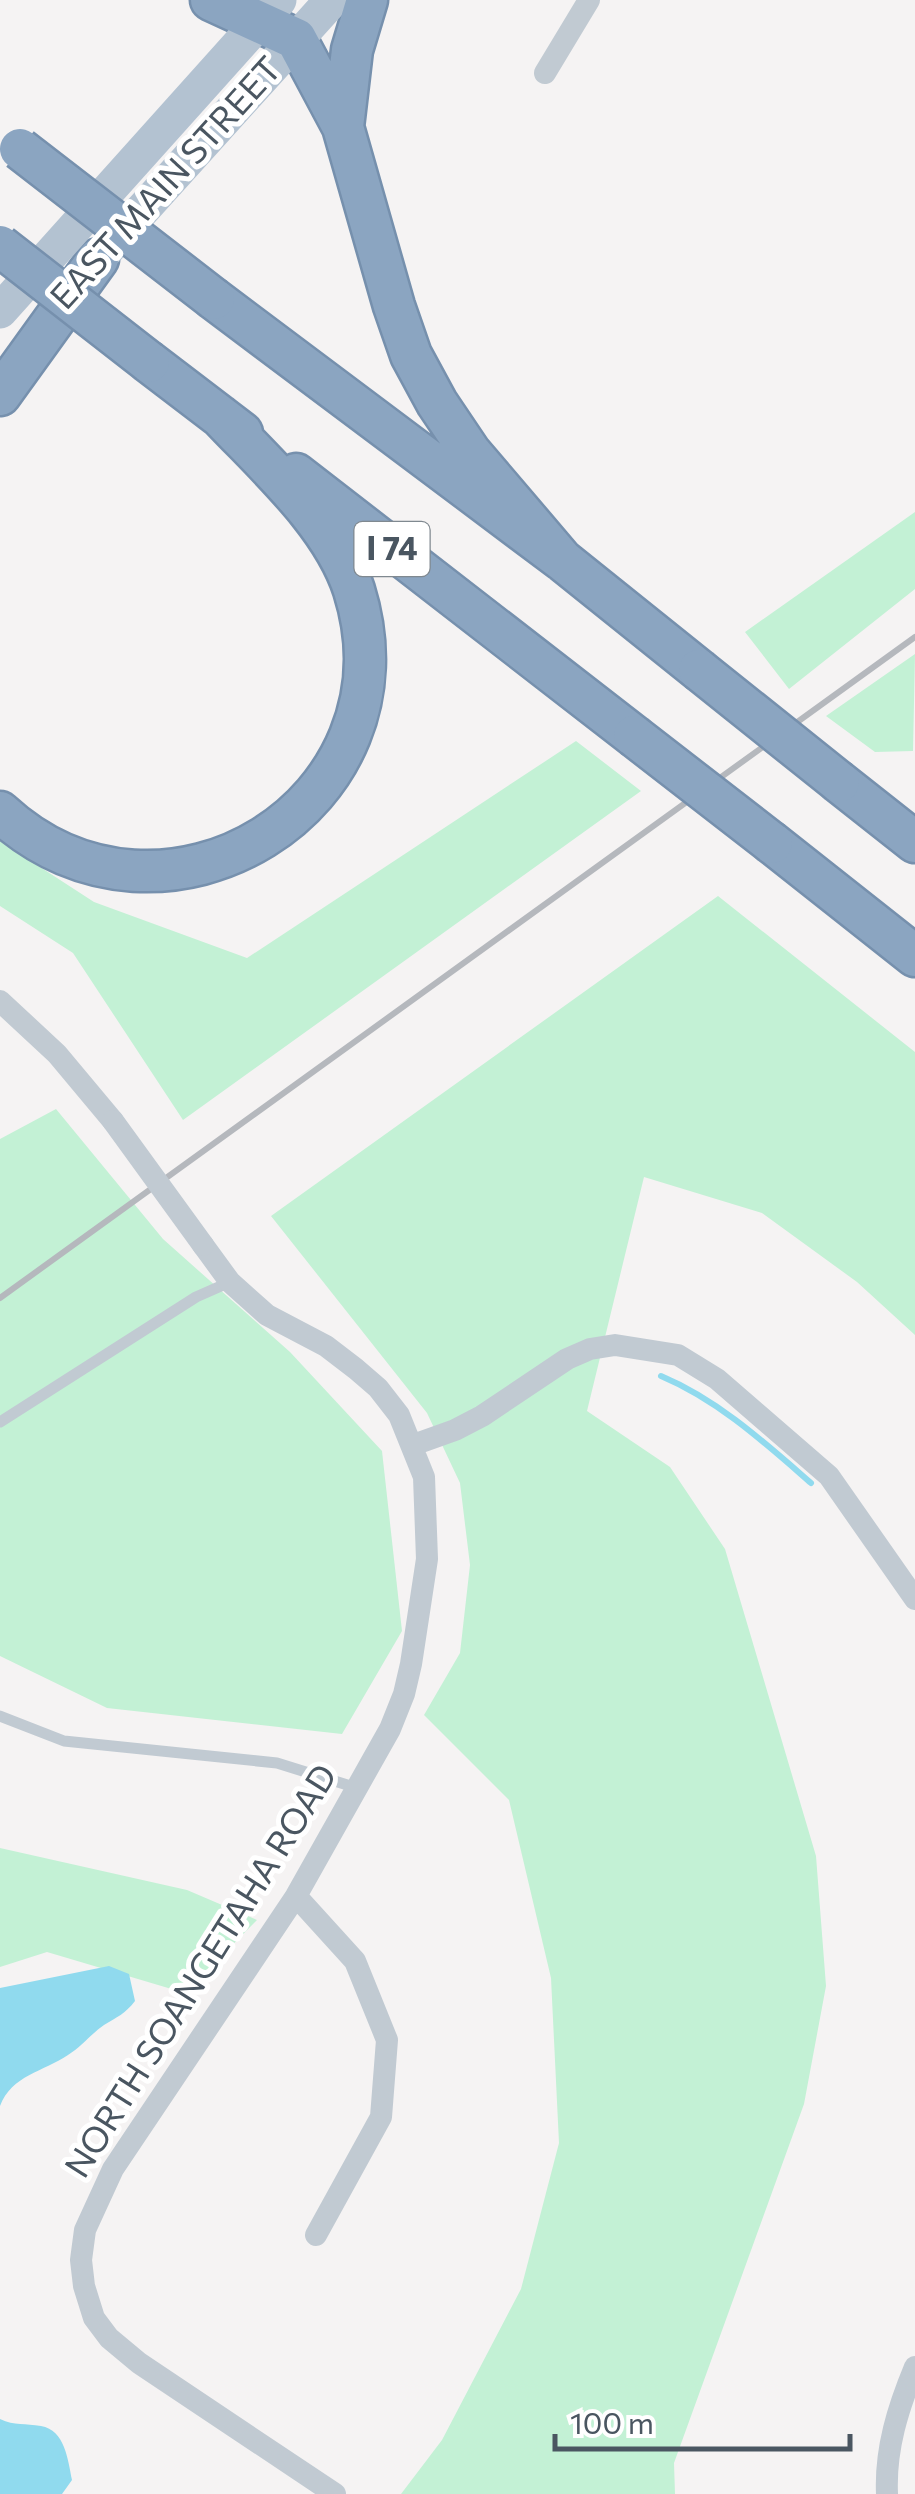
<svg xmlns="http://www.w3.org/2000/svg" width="915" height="2494" font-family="Commissioner,sans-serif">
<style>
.green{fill:#c3f1d5}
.water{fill:#90daee}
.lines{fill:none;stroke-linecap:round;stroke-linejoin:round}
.stream{stroke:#90daee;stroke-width:6}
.highway-casing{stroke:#7690ad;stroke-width:45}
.lane{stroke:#c1cad2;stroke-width:11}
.street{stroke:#c1cad2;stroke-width:22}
.primary{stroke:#b3c2d1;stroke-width:35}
.highway{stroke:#8ba5c1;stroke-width:40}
.rail{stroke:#b5b8bd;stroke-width:6}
.highway-bridge-casing{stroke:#7690ad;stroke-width:45;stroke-linecap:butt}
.street-bridge{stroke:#c1cad2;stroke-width:22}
.highway-bridge{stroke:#8ba5c1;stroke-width:40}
.labels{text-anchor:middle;stroke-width:10;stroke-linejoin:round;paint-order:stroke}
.shield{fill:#fff;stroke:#808990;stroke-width:2.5}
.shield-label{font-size:32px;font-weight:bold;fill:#4a5661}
.street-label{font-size:35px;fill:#4a5661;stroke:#fff}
</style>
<rect width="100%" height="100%" fill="#f5f3f3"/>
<path class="green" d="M 915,512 L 915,589 L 789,689 L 745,632 Z
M 915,654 L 913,751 L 875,752 L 826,716 Z
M 576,741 L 641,791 L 183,1120 L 73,953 L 0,906 L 0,841 L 94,902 L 247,958 Z
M 718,896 L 915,1052 L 915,1335 L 857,1282 L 762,1213 L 644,1177 L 587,1411 L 670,1467 L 725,1549 L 816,1856 L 826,1986 L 804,2104 L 674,2463 L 675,2494 L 401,2494 L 442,2440 L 521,2289 L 559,2143 L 551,1978 L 509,1800 L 424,1715 L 460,1653 L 470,1565 L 460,1483 L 427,1413 L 271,1216 Z
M 56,1109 L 163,1239 L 290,1352 L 382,1451 L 402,1631 L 342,1734 L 107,1708 L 0,1656 L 0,1139 Z
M 0,1848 L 187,1890 L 257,1920 L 185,1993 L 47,1952 L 0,1967 Z"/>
<path class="water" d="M 109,1966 L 129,1974 L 135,2001 C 125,2014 117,2017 104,2025 C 91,2034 81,2047 68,2055 C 43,2072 12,2075 0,2106 L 0,1988 Z
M 0,2419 C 15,2426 25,2423 41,2426 C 65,2430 68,2460 72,2480 L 62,2494 L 0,2494 Z"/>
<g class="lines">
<path class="stream" d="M 661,1376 C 718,1400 764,1442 811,1483"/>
<g class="highway-casing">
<path id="highway" d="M 211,0 L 296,39 L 343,127
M 367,0 L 352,50 L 343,127 L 394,306 L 411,355 L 437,403 L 470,452 L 562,560
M 214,299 L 562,560 L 699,670
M 149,362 L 242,433
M 0,395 L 98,259
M 296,474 L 634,736
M 839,782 L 915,842
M 0,812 C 163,962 421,804 354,590 C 333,524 266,465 220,416
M 772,843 L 915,956"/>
</g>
<path class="lane" d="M 0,1422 L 196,1297 L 230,1282
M 0,1716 L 64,1741 L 277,1763 L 357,1788"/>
<path class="street" d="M 545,73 L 589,0
M 0,1001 L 57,1054 L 113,1121
M 203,1245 L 230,1282 L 267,1315 L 326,1346 L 356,1369 L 378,1388 L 399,1415 L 424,1477 L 427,1559 L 411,1664 L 404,1694 L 390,1729 L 296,1896 L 113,2169 L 85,2230 L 81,2260 L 84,2286 L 94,2318 L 109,2338 L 139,2363 L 335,2494
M 413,1445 L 455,1430 L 482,1416 L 567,1359 L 590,1349 L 615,1345 L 678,1355 L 717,1379 L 829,1476 L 915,1599
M 296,1896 L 355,1961 L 387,2040 L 381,2117 L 316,2235
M 887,2494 C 885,2449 898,2408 915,2367"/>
<path class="primary" d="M 108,248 L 332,0
M 0,311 L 279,0"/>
<use href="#highway" class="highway"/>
<path class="rail" d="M 0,1298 L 915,637"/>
<g class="highway-bridge-casing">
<path id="highway-bridge" d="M 20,149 L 214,299
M 0,246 L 149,362
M 699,670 L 839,782
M 634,736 L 772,843"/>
</g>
<path class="street-bridge" d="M 113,1121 L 203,1245"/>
<use href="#highway-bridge" class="highway-bridge"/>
</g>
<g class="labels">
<rect class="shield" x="354.5" y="522" width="75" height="54" rx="8"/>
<g class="shield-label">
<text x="392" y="560">I 74</text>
</g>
<g class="street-label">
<text transform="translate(166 183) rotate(-48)" y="12">EAST MAIN STREET</text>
<text transform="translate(201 1971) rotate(-58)" y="12">NORTH SOANGETAHA ROAD</text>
</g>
</g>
<path d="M555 2434v15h295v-15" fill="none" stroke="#4a5661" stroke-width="5"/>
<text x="570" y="2434" font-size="30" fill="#4a5661" stroke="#ffffff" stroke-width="8" paint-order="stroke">100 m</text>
</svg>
